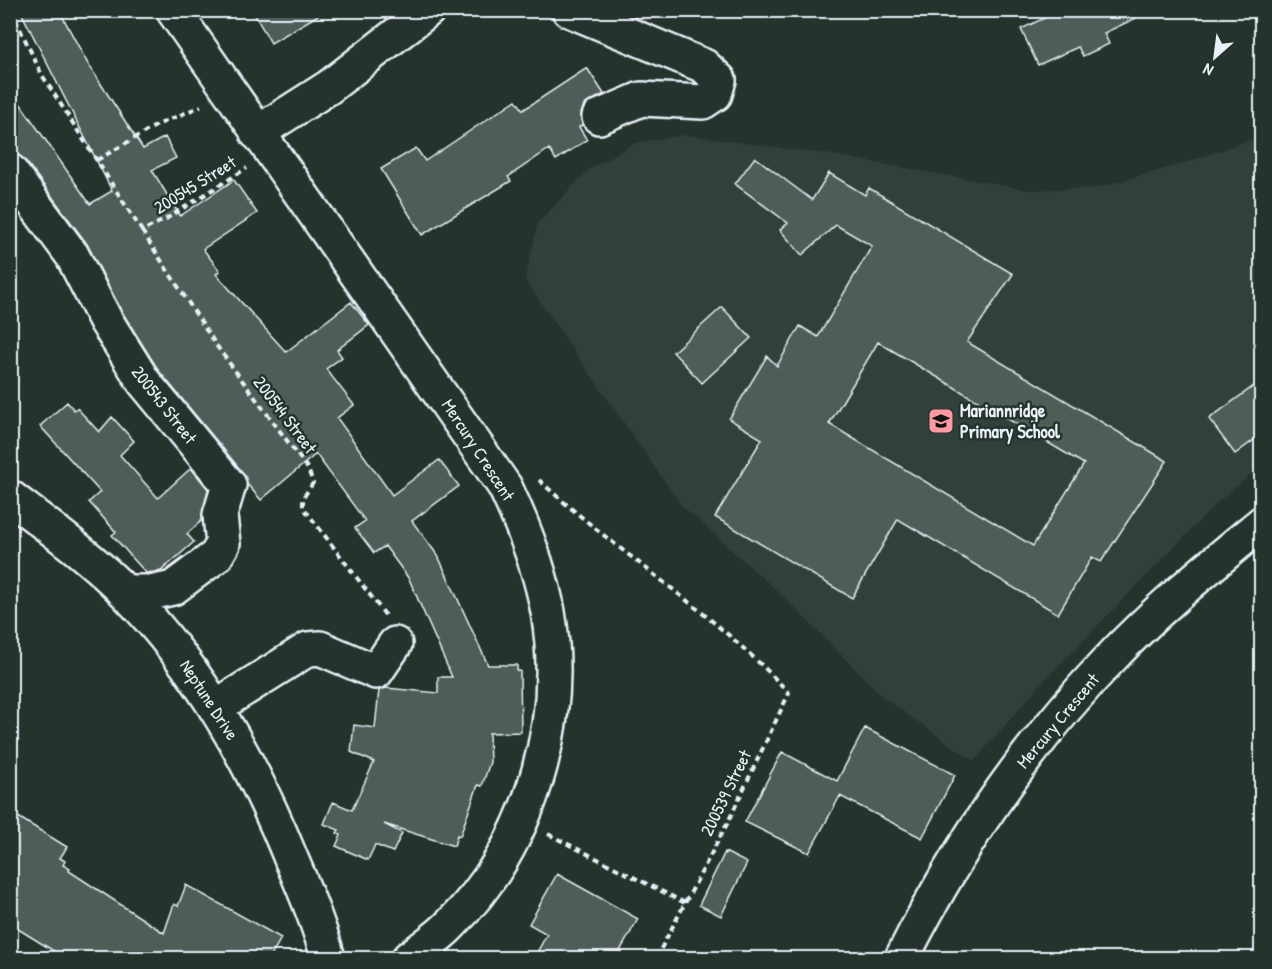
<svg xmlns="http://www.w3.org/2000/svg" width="1272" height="969" font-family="'Patrick Hand',sans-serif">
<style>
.built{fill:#333f3a}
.building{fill:#505c59;stroke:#e8f1f8;stroke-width:1.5;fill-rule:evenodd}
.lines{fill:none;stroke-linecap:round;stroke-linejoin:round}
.minor-casing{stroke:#e8f1f8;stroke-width:38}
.path{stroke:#e8f1f8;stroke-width:4;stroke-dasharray:6 4.5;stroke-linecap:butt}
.minor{stroke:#26332d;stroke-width:33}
.labels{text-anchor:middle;stroke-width:5;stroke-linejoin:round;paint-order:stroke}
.street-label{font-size:18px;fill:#e8f1f8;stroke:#26332d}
.poi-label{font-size:18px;font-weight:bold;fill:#e8f1f8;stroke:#26332d;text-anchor:start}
</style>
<rect width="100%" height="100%" fill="#26332d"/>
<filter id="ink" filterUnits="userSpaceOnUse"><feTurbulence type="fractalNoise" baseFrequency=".0167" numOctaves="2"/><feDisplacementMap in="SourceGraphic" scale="12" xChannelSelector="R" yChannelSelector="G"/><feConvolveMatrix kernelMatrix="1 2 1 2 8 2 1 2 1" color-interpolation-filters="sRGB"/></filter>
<g filter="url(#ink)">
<path class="built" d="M 685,135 L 826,154 L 1029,190 L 1096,188 L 1182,164 L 1261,136 L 1261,466 L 1220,500 L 1039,686 L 974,761 L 884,698 L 783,596 L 681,505 L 525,280 L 538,223 L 589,169 L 635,143 Z"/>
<path class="building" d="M 20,10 L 59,10 L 88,64 L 143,149 L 165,137 L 176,158 L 152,170 L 180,216 L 234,180 L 257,213 L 203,249 L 220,271 L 216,274 L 286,352 L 351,302 L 369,325 L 337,350 L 342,357 L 326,369 L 354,405 L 337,418 L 392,495 L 439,460 L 459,486 L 412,521 L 438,556 L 488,665 L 517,665 L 517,671 L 520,671 L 521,732 L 489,733 L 490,762 L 482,786 L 478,785 L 460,836 L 457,835 L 454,846 L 384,824 L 402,833 L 393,852 L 375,845 L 368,860 L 336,846 L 341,835 L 337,833 L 339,830 L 324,824 L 333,802 L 352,810 L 374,762 L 351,752 L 354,725 L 375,728 L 379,690 L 386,688 L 438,693 L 438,677 L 452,677 L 409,579 L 385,546 L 374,553 L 355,528 L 365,521 L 316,454 L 261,500 L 247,484 L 243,473 L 159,371 L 122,312 L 87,244 L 25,160 L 13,153 L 10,149 L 10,89 L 90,204 L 112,191 Z
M 252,10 L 327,10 L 271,43 Z
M 1061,10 L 1153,10 L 1104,33 L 1109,44 L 1083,56 L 1078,47 L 1038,65 L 1021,29 Z
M 587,68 L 604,94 L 584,105 L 581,114 L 582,125 L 579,127 L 587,140 L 556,160 L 549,149 L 508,177 L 511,181 L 422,235 L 381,169 L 416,148 L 425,161 L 516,100 L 523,110 Z
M 755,157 L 812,200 L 829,173 L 865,195 L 869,188 L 1013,274 L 967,342 L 1167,461 L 1101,562 L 1092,557 L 1058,614 L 898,519 L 852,598 L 715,517 L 762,439 L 729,419 L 767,356 L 777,366 L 800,326 L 818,337 L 872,246 L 836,225 L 802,255 L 780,230 L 788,223 L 735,184 ZM 878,342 L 1084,464 L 1033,546 L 829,424 Z
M 722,307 L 751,338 L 702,383 L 673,352 Z
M 1262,380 L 1262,434 L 1235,454 L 1209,419 Z
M 67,402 L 74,410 L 77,408 L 99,432 L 112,417 L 134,441 L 120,455 L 158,498 L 191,468 L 208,489 L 202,520 L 187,534 L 194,542 L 161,571 L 146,573 L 112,535 L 116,532 L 89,502 L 100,492 L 40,426 Z
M 865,728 L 955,775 L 922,838 L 840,796 L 809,853 L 745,822 L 782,752 L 837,781 Z
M 10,812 L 67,847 L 60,858 L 65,861 L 63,865 L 70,869 L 69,871 L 164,933 L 174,904 L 178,906 L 186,885 L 281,938 L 270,958 L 65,958 L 10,924 Z
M 725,852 L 747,863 L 721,916 L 699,905 Z
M 557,874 L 638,919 L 616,958 L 534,958 L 547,934 L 529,924 Z"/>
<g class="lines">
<g class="minor-casing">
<path id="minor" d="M 173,10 L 505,487 C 524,527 540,568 548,612 C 567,721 530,846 451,924 C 439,937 423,947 409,958
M 569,10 L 704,66 L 719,80 L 715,94 L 703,102 L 641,99 L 599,117
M 257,133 L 329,87 L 428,10
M 10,171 L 72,255 L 106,321 L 144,382 L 229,485 L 220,515 L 223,544 L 216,556 L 173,588 L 155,592 L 126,592
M 10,497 C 49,527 92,558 126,593 C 201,670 252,762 292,861 C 306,893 319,924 328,958
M 217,706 L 308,649 L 320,648 L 376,672 L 395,644
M 902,958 C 956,850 1025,748 1109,660 C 1156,610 1209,567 1262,523"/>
</g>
<path class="path" d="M 11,10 L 42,75 L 142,231 L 166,219 L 247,168
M 97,160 L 157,125 L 201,106
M 142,231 L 216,345 L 308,469 L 313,483 L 303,498 L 303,507 L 386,616
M 539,480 C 619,554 714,612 789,693 L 728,822 L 656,958
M 548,834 L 685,903"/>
<use href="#minor" class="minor"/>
</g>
</g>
<defs>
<g id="school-square" transform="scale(1.35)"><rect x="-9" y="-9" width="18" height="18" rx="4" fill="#ff9aa2" stroke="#26332d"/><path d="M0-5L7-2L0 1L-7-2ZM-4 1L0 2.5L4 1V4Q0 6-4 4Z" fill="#111"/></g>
</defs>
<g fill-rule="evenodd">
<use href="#school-square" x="941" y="421"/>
</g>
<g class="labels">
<g class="street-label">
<text transform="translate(195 185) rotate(-32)" y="6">200545 Street</text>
<text transform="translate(164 405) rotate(52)" y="6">200543 Street</text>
<text transform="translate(285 415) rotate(53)" y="6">200544 Street</text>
<text transform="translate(478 450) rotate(57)" y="6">Mercury Crescent</text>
<text transform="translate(209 700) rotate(57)" y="6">Neptune Drive</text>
<text transform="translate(1058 721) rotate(-50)" y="6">Mercury Crescent</text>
<text transform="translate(726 793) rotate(-64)" y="6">200539 Street</text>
</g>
<g class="poi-label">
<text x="960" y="417">Mariannridge<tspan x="960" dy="21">Primary School</tspan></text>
</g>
</g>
<rect width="1272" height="969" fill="none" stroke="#26332d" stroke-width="36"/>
<rect x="18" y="18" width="1236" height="933" fill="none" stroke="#e8f1f8" stroke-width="2" filter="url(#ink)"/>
<g transform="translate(1215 57) rotate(208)" stroke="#26332d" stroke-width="4.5" paint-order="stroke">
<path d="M0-4.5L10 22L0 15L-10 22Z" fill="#e8f1f8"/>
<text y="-9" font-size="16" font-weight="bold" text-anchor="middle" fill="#e8f1f8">N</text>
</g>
</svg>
